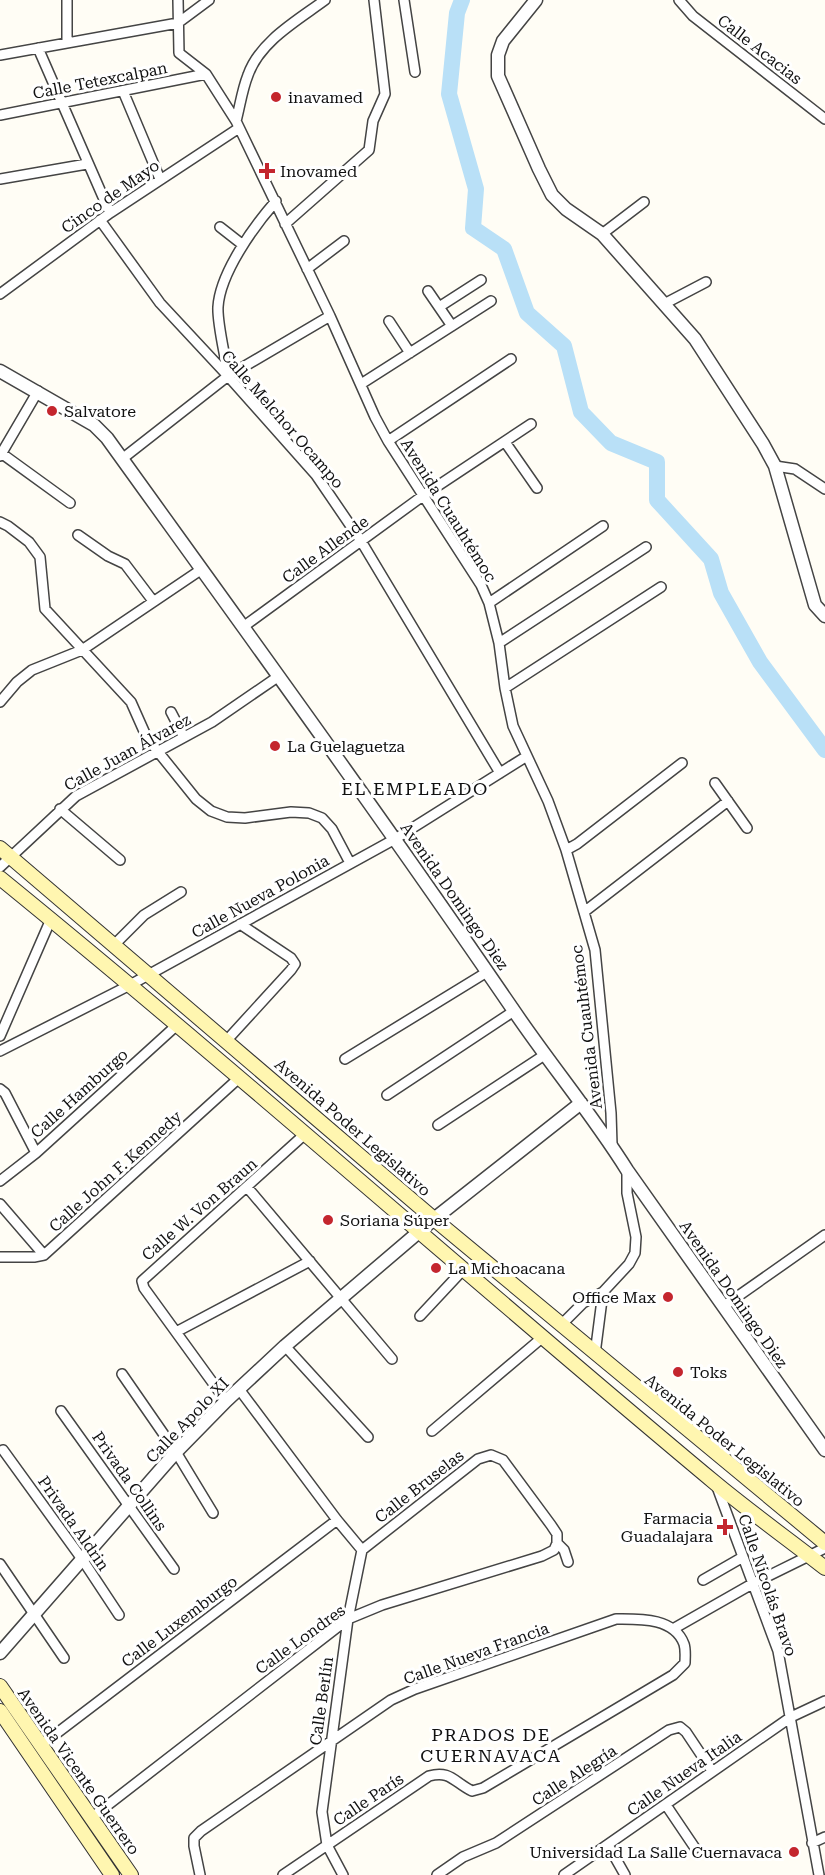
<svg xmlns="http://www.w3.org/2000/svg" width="825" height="1875" font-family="'Roboto Serif',serif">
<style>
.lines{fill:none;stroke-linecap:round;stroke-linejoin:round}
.river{stroke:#b9e0f7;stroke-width:16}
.minor-casing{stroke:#444;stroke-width:12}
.tertiary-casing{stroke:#444;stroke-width:15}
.secondary-casing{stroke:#333;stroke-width:16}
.minor{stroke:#fff;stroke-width:9}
.tertiary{stroke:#fff;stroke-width:12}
.secondary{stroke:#fff6b0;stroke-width:14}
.poi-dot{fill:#c4262e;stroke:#fff;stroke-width:2}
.labels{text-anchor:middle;stroke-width:6;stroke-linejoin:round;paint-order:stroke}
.street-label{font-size:16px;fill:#111;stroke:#fff}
.poi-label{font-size:16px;fill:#111;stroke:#fff;text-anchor:start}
.neighbourhood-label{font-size:18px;letter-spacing:1.5px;fill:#111;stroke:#fff}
</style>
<rect width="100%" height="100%" fill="#fffdf5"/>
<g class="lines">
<path class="river" d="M 462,0 L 457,13 L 449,94 L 476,189 L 473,228 L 504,249 L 527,313 L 564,346 L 581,412 L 611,443 L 657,462 L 657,500 L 711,559 L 721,593 L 760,662 L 825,750"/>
<g class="minor-casing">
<path id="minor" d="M 178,0 L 179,53 L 206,74 L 236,121 L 330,316 L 375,417 L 388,441 L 481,585 L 489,603 L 499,643 L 505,688 L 513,726 L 548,801 L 566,850 L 595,950 L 611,1113 L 612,1145
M 404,0 L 415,72
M 679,0 L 693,16 L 825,119
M 67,42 L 67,0
M 38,48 L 110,213
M 0,55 L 178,23 L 209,0
M 123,91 L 160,179
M 0,115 L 206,74
M 236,121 C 240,106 242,90 248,75 C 260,41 298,20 325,0
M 0,179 L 87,164
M 100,220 L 160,303 L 228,376 L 316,475 L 361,541 L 500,773
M 285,224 L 369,150 L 373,121 L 385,94 L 374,0
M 220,227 L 243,245
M 602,234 L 644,202
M 307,269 L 344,241
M 428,291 L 452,326
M 0,294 L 110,213 L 239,128
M 664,304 L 706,282
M 439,307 L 481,280
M 389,321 L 410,353
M 228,376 C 226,358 217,324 218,307 C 220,273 254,226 276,201
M 361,384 L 491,301
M 388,441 L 511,359
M 505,442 L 537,488
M 1,453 L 70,503
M 0,456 L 38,391
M 122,459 L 228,376 L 330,316
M 775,466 L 795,469 L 825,489
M 0,522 L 8,526 L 29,542 L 40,557 L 45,609 L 131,702 L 147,738 L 196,799 L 211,811 L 227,817 L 245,818 L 291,812 L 309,813 L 322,818 L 332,829 L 350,863
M 78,535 L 108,556 L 125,564 L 153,601
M 489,603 L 603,526
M 243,627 L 424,495 L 531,424
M 499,643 L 646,547
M 505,688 L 661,587
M 0,702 L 17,682 L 32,670 L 82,650 L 202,569
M 171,712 L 184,737
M 715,783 L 747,828
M 60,809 L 120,860
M 566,850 L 577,844 L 682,763
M 0,867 L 76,796 L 212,722 L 279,676
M 584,912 L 728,801
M 114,945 L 144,915 L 181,892
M 0,1036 L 51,919
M 227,1040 L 291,970 L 295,964 L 291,958 L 240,924
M 0,1051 L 130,985 L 395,839 L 527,756
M 345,1059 L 487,972
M 0,1089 L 5,1093 L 36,1153
M 387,1095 L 514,1011
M 438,1125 L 546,1054
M 0,1181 L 36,1153 L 177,1025
M 247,1187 L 392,1359
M 0,1204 L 44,1255
M 0,1257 L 34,1257 L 44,1255 L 239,1078
M 724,1306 L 825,1235
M 420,1316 L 463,1270
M 561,1325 L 583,1303 L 603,1292 L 629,1264 L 635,1253 L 636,1237 L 627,1193 L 627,1170
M 176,1332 L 310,1261
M 285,1346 L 368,1437
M 595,1354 L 603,1292
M 122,1374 L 176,1452 L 213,1513
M 239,1389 L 337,1520 L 362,1550
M 226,1401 L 144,1288 L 142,1281 L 305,1134
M 61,1411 L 174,1569
M 432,1431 L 543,1337
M 3,1450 L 82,1559 L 119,1615
M 717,1487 L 778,1651 L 819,1875
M 557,1543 L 564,1550 L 568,1562
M 362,1550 L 478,1459 L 491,1455 L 503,1460 L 551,1525 L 557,1534 L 557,1543
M 0,1564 L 64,1658
M 703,1580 L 743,1557
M 673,1629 L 752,1584 L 825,1548
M 40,1746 L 337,1520
M 666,1805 L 695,1848
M 91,1818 L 348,1619 L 382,1605 L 542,1556 L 554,1550 L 557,1543
M 812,1843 L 825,1837
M 608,1845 L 625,1875
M 200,1875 L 194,1846 L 194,1838 L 201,1831 L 391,1700 L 415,1689 L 616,1619 C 638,1619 674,1617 684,1644 C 686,1650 685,1657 685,1663 L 673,1675 L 483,1788 L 472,1791 C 454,1782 450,1770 429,1776 L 283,1875
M 343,1875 L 327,1845 L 322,1812 L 348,1619 L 362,1550
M 437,1875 L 463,1857 L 496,1843 L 669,1730 L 680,1727 L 686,1732 L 712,1771
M 564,1875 L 791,1717 L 825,1701"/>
</g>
<g class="tertiary-casing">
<path id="tertiary" d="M 536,0 L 503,41 L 498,55 L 498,76 L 539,169 L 552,195 L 566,209 L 602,234 L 695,339 L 763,444 L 775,466 L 815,605 L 825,616
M 0,371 L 94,425 L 107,438 C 243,627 380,815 512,1008 C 549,1063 592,1114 627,1170 L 825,1450
M 0,1653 L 176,1452 L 226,1401 L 285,1346 L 434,1219 L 581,1103"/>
</g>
<g class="secondary-casing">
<path id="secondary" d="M 0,848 L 434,1219 L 825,1543
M 0,878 C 242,1075 474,1282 714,1482 C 750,1512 788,1539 825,1568
M 0,1686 L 131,1875
M 0,1711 L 112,1875"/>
</g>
<use href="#minor" class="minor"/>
<use href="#tertiary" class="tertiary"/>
<use href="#secondary" class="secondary"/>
</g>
<g class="poi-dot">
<circle cx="276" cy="97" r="6"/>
<path d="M264 162h6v6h6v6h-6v6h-6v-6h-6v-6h6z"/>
<circle cx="52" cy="411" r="6"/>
<circle cx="275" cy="746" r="6"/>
<circle cx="328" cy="1220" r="6"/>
<circle cx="436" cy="1268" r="6"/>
<circle cx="668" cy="1297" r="6"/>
<circle cx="678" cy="1372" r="6"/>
<path d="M722 1518h6v6h6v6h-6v6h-6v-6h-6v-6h6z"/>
<circle cx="794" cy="1852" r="6"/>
</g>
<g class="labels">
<g class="street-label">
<text transform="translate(760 49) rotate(38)" y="6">Calle Acacias</text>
<text transform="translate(100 80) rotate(-11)" y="6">Calle Tetexcalpan</text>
<text transform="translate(110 196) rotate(-35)" y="6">Cinco de Mayo</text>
<text transform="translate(283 419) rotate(49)" y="6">Calle Melchor Ocampo</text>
<text transform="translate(449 510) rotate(58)" y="6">Avenida Cuauhtémoc</text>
<text transform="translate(325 549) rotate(-36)" y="6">Calle Allende</text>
<text transform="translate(127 752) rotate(-29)" y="6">Calle Juan Álvarez</text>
<text transform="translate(260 896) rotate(-29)" y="6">Calle Nueva Polonia</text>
<text transform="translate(455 896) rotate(55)" y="6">Avenida Domingo Diez</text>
<text transform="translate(586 1027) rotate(-97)" y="6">Avenida Cuauhtémoc</text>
<text transform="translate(79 1093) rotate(-42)" y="6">Calle Hamburgo</text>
<text transform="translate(353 1127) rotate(41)" y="6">Avenida Poder Legislativo</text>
<text transform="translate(115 1171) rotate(-42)" y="6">Calle John F. Kennedy</text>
<text transform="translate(199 1209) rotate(-41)" y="6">Calle W. Von Braun</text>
<text transform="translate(734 1294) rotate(55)" y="6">Avenida Domingo Diez</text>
<text transform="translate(187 1420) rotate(-46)" y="6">Calle Apolo XI</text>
<text transform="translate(725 1440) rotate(39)" y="6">Avenida Poder Legislativo</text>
<text transform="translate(130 1481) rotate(55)" y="6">Privada Collins</text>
<text transform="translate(419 1486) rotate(-38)" y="6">Calle Bruselas</text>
<text transform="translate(74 1523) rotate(55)" y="6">Privada Aldrin</text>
<text transform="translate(768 1585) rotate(71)" y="6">Calle Nicolás Bravo</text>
<text transform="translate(179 1621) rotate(-37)" y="6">Calle Luxemburgo</text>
<text transform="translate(300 1639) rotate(-36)" y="6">Calle Londres</text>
<text transform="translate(476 1653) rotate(-20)" y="6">Calle Nueva Francia</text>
<text transform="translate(321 1701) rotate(-82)" y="6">Calle Berlín</text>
<text transform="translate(79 1771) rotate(55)" y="6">Avenida Vicente Guerrero</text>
<text transform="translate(684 1773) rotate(-35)" y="6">Calle Nueva Italia</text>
<text transform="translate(574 1775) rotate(-33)" y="6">Calle Alegría</text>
<text transform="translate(368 1799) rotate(-34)" y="6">Calle París</text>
</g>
<g class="poi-label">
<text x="288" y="103">inavamed</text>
<text x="280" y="177">Inovamed</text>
<text x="64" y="417">Salvatore</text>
<text x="287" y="752">La Guelaguetza</text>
<text x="340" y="1226">Soriana Súper</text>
<text x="448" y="1274">La Michoacana</text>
<text x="656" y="1303" text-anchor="end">Office Max</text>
<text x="690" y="1378">Toks</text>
<text x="713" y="1524" text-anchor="end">Farmacia<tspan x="713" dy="18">Guadalajara</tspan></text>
<text x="782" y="1858" text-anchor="end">Universidad La Salle Cuernavaca</text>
</g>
<g class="neighbourhood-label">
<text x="415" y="795">EL EMPLEADO</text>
<text x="491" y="1741">PRADOS DE<tspan x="491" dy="21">CUERNAVACA</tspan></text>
</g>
</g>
</svg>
